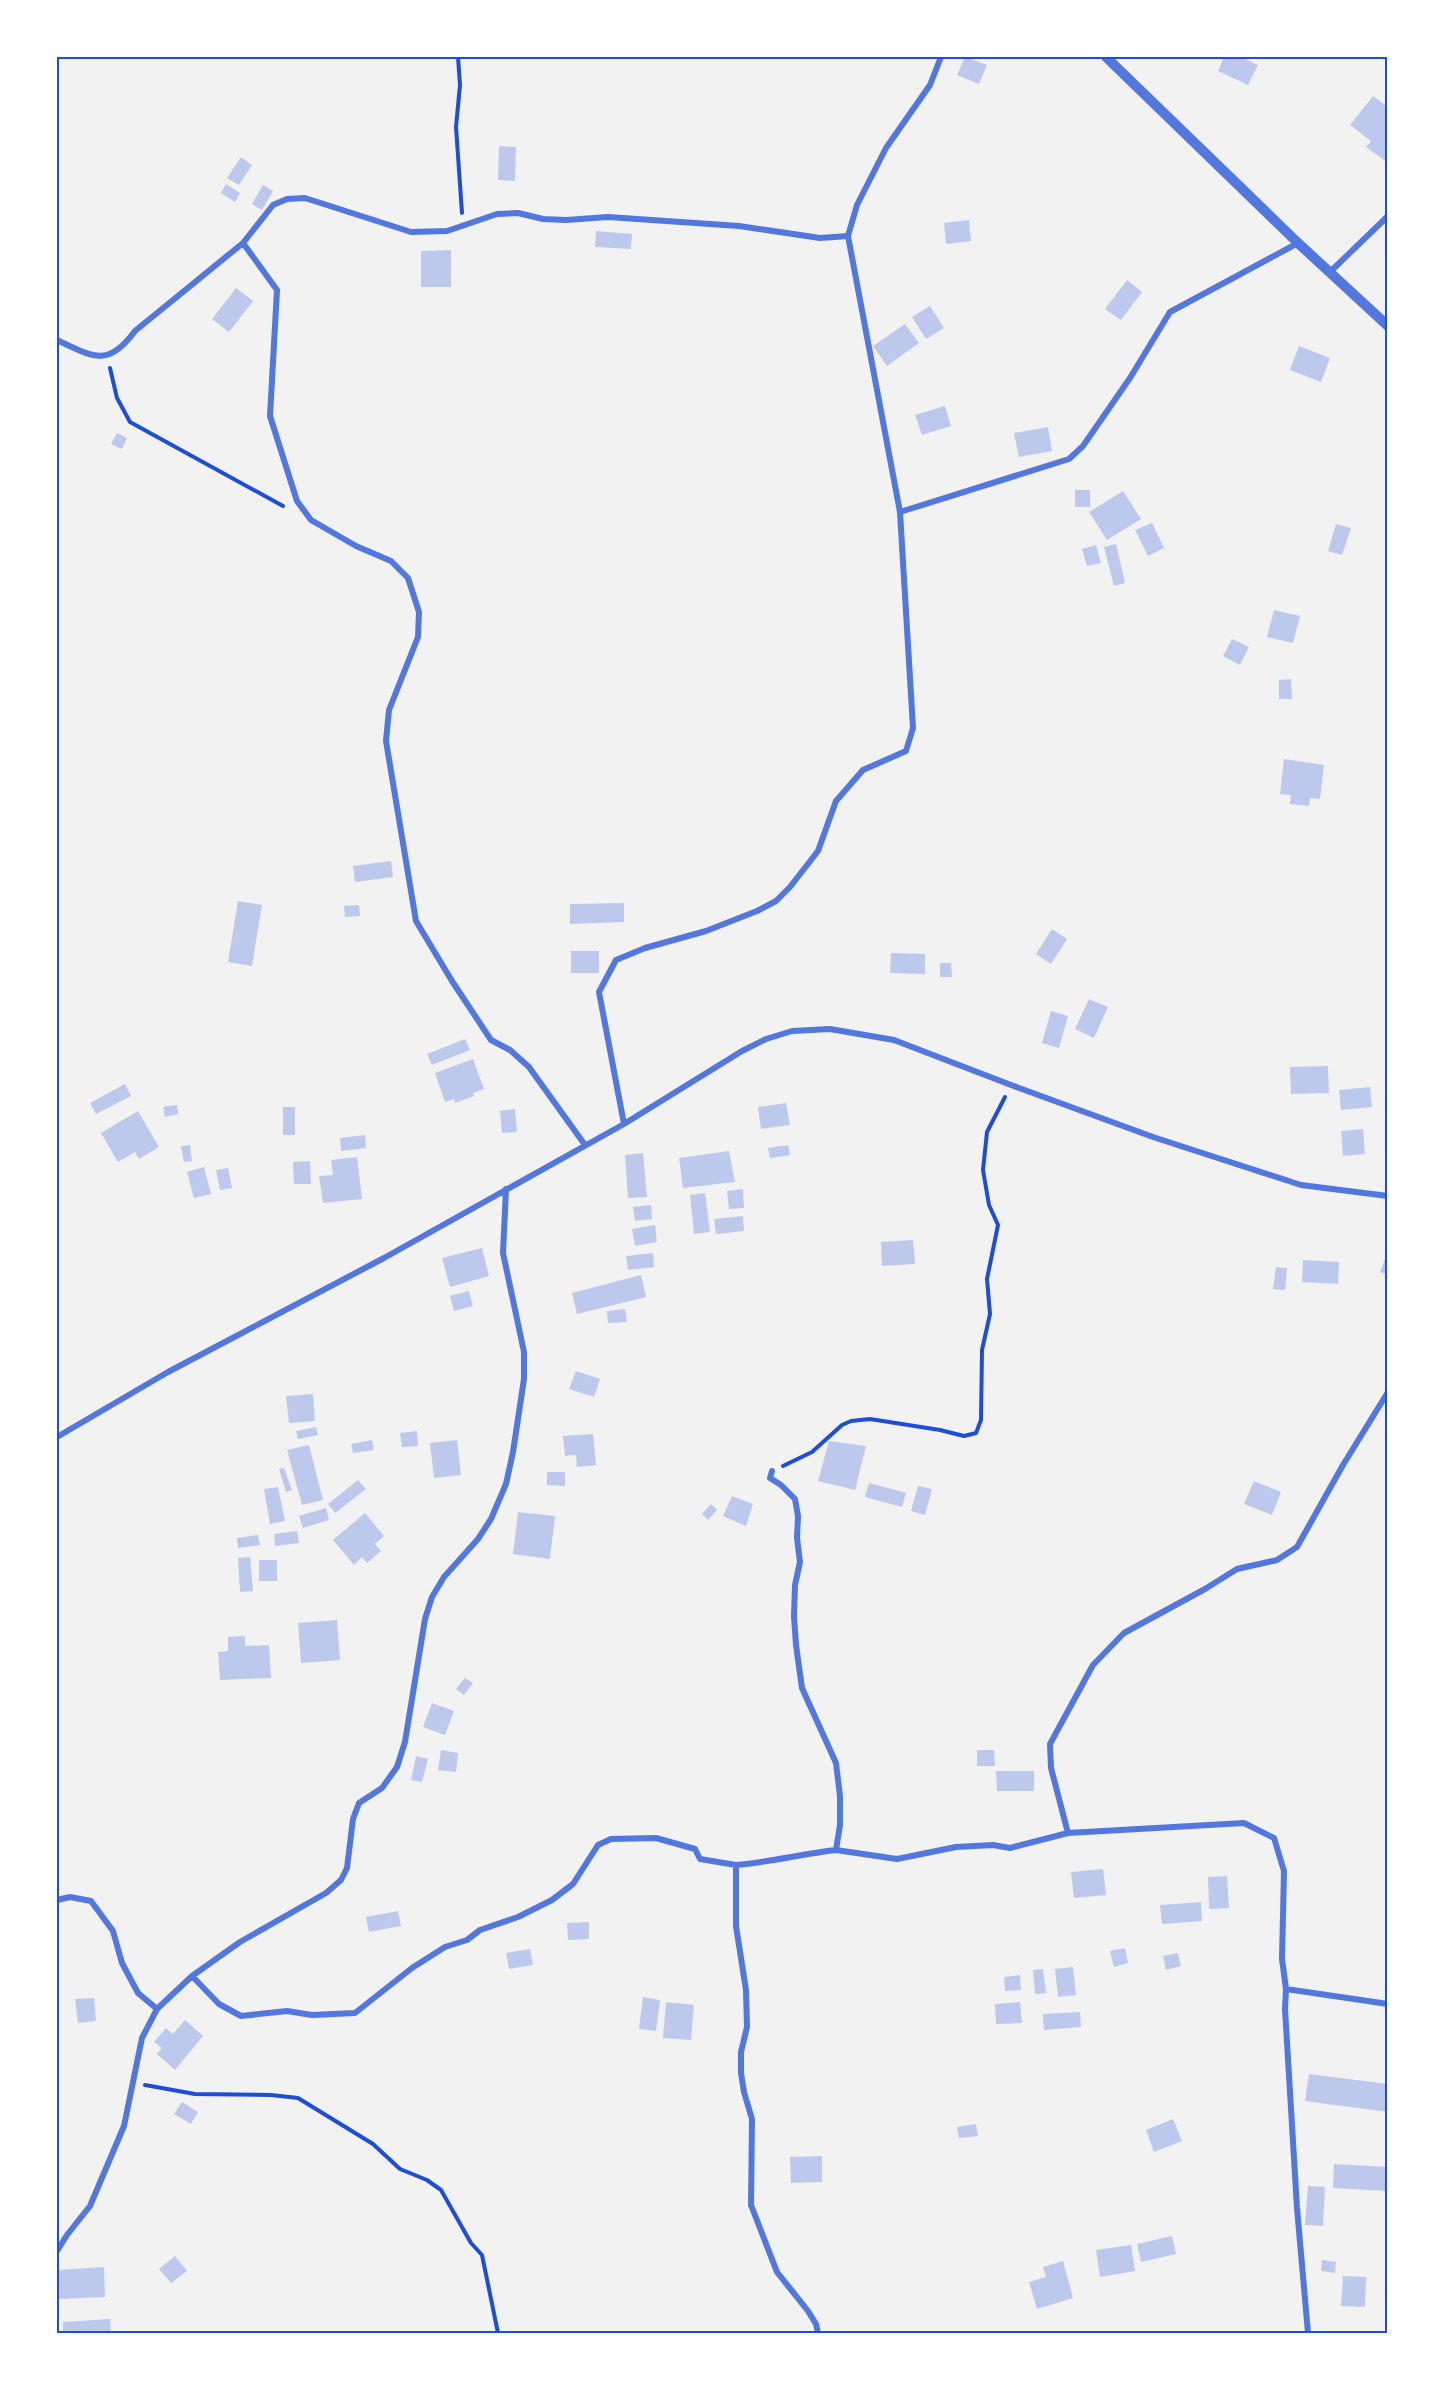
<svg xmlns="http://www.w3.org/2000/svg" width="1445" height="2390" font-family="'PT Sans Narrow',sans-serif">
<style>
.building{fill:#bdc9ec}
.lines{fill:none;stroke-linecap:round;stroke-linejoin:round}
.path{stroke:#1d4ed8;stroke-width:4}
.minor{stroke:#5277de;stroke-width:6}
.tertiary{stroke:#5277de;stroke-width:10}
.neatline{fill:none;stroke:#1d4ed8;stroke-width:2}
</style>
<rect width="100%" height="100%" fill="#f2f2f2"/>
<path class="building" d="M 965,57 L 987,65 L 979,84 L 957,75 Z
M 1224,57 L 1240,57 L 1258,65 L 1248,85 L 1218,71 Z
M 1373,96 L 1388,107 L 1388,163 L 1366,147 L 1371,141 L 1350,125 Z
M 499,146 L 516,147 L 515,181 L 498,180 Z
M 241,157 L 252,165 L 239,185 L 227,178 Z
M 226,184 L 240,193 L 235,202 L 221,193 Z
M 263,185 L 273,191 L 262,210 L 252,204 Z
M 969,220 L 971,241 L 946,244 L 944,223 Z
M 596,231 L 632,234 L 631,249 L 595,247 Z
M 451,250 L 451,287 L 421,287 L 421,251 Z
M 1127,280 L 1142,292 L 1121,320 L 1105,309 Z
M 236,288 L 253,301 L 229,332 L 212,319 Z
M 930,306 L 944,328 L 926,339 L 912,317 Z
M 905,324 L 919,343 L 887,366 L 873,346 Z
M 1299,346 L 1330,358 L 1321,382 L 1290,370 Z
M 945,406 L 951,426 L 922,435 L 915,415 Z
M 1048,427 L 1052,451 L 1019,457 L 1014,433 Z
M 117,433 L 127,438 L 122,449 L 111,444 Z
M 1075,490 L 1090,490 L 1090,507 L 1075,507 Z
M 1123,491 L 1141,519 L 1107,540 L 1089,512 Z
M 1152,523 L 1164,548 L 1148,556 L 1135,530 Z
M 1336,524 L 1351,528 L 1342,555 L 1328,551 Z
M 1116,544 L 1125,583 L 1114,586 L 1104,547 Z
M 1096,545 L 1101,563 L 1087,566 L 1082,549 Z
M 1274,610 L 1300,616 L 1293,643 L 1267,637 Z
M 1232,639 L 1249,647 L 1240,665 L 1223,656 Z
M 1291,679 L 1292,699 L 1279,699 L 1279,680 Z
M 1284,759 L 1324,765 L 1320,799 L 1310,798 L 1309,806 L 1290,804 L 1291,795 L 1280,794 Z
M 391,861 L 393,877 L 355,882 L 353,866 Z
M 238,901 L 262,905 L 252,966 L 228,962 Z
M 624,903 L 624,922 L 570,924 L 570,904 Z
M 359,905 L 360,916 L 345,917 L 344,906 Z
M 1052,929 L 1067,939 L 1051,964 L 1036,954 Z
M 571,951 L 599,951 L 599,973 L 571,973 Z
M 891,953 L 925,954 L 925,974 L 890,973 Z
M 940,963 L 951,963 L 952,977 L 940,977 Z
M 1089,999 L 1108,1007 L 1094,1038 L 1075,1029 Z
M 1051,1011 L 1068,1016 L 1059,1048 L 1042,1043 Z
M 465,1039 L 470,1050 L 432,1065 L 427,1054 Z
M 473,1059 L 484,1089 L 473,1093 L 474,1096 L 455,1103 L 454,1099 L 445,1102 L 435,1073 Z
M 1328,1066 L 1329,1093 L 1291,1094 L 1290,1067 Z
M 125,1084 L 131,1096 L 96,1114 L 90,1103 Z
M 1370,1087 L 1372,1107 L 1341,1110 L 1339,1090 Z
M 786,1103 L 790,1125 L 761,1129 L 758,1107 Z
M 177,1105 L 178,1114 L 165,1117 L 163,1107 Z
M 283,1107 L 295,1107 L 295,1135 L 283,1135 Z
M 515,1109 L 517,1132 L 502,1133 L 500,1111 Z
M 138,1111 L 159,1147 L 139,1159 L 135,1152 L 118,1162 L 101,1133 Z
M 1363,1129 L 1365,1154 L 1343,1156 L 1341,1131 Z
M 365,1135 L 366,1148 L 341,1151 L 340,1138 Z
M 190,1145 L 192,1161 L 184,1162 L 181,1146 Z
M 788,1145 L 790,1155 L 770,1158 L 768,1148 Z
M 729,1151 L 735,1182 L 683,1188 L 679,1158 Z
M 643,1153 L 647,1197 L 628,1198 L 625,1155 Z
M 357,1157 L 362,1199 L 323,1203 L 319,1176 L 333,1175 L 331,1160 Z
M 310,1161 L 311,1184 L 294,1184 L 293,1162 Z
M 204,1167 L 211,1194 L 194,1198 L 187,1172 Z
M 228,1168 L 232,1188 L 220,1190 L 216,1170 Z
M 743,1189 L 744,1208 L 729,1209 L 727,1191 Z
M 705,1193 L 710,1232 L 694,1234 L 690,1195 Z
M 651,1205 L 652,1219 L 635,1221 L 633,1207 Z
M 743,1216 L 744,1231 L 716,1234 L 714,1219 Z
M 655,1225 L 657,1242 L 635,1246 L 632,1229 Z
M 913,1240 L 915,1264 L 882,1266 L 881,1242 Z
M 482,1248 L 489,1276 L 450,1287 L 442,1258 Z
M 1388,1251 L 1388,1275 L 1380,1272 Z
M 653,1253 L 654,1267 L 628,1270 L 626,1256 Z
M 1303,1260 L 1339,1262 L 1338,1284 L 1302,1282 Z
M 1276,1267 L 1287,1268 L 1285,1290 L 1273,1289 Z
M 641,1275 L 646,1297 L 577,1314 L 572,1293 Z
M 469,1291 L 473,1306 L 454,1311 L 450,1296 Z
M 625,1309 L 627,1322 L 608,1323 L 607,1311 Z
M 576,1371 L 600,1379 L 594,1397 L 569,1389 Z
M 313,1394 L 315,1421 L 289,1423 L 286,1396 Z
M 316,1427 L 318,1435 L 298,1439 L 296,1431 Z
M 417,1431 L 418,1446 L 402,1447 L 400,1433 Z
M 593,1434 L 596,1465 L 577,1467 L 576,1455 L 565,1456 L 563,1436 Z
M 372,1440 L 374,1450 L 353,1453 L 351,1444 Z
M 457,1440 L 461,1475 L 434,1478 L 430,1443 Z
M 829,1441 L 866,1446 L 855,1490 L 818,1481 Z
M 309,1445 L 323,1500 L 302,1505 L 287,1450 Z
M 284,1468 L 292,1490 L 286,1492 L 279,1469 Z
M 547,1472 L 565,1472 L 565,1486 L 547,1485 Z
M 358,1480 L 366,1489 L 335,1513 L 328,1504 Z
M 1254,1481 L 1281,1492 L 1272,1515 L 1244,1504 Z
M 869,1483 L 906,1493 L 902,1507 L 865,1497 Z
M 918,1486 L 932,1489 L 925,1515 L 911,1511 Z
M 278,1487 L 285,1521 L 270,1524 L 264,1489 Z
M 732,1496 L 753,1504 L 746,1526 L 723,1516 Z
M 711,1504 L 717,1510 L 708,1520 L 702,1514 Z
M 326,1508 L 329,1520 L 303,1528 L 299,1516 Z
M 518,1512 L 555,1516 L 550,1559 L 513,1554 Z
M 365,1513 L 384,1536 L 375,1544 L 381,1551 L 367,1563 L 362,1557 L 354,1565 L 333,1540 Z
M 297,1531 L 299,1543 L 275,1546 L 274,1534 Z
M 258,1535 L 260,1545 L 238,1548 L 237,1538 Z
M 250,1557 L 253,1591 L 240,1592 L 238,1558 Z
M 259,1560 L 277,1560 L 277,1581 L 259,1581 Z
M 337,1620 L 340,1660 L 301,1663 L 298,1623 Z
M 245,1636 L 245,1646 L 269,1645 L 271,1678 L 220,1680 L 218,1652 L 228,1651 L 228,1637 Z
M 465,1678 L 473,1683 L 464,1695 L 456,1689 Z
M 432,1703 L 454,1711 L 445,1735 L 423,1727 Z
M 441,1750 L 458,1753 L 456,1772 L 438,1770 Z
M 977,1750 L 994,1750 L 995,1766 L 977,1766 Z
M 416,1756 L 428,1759 L 422,1782 L 411,1780 Z
M 996,1771 L 1034,1771 L 1034,1791 L 997,1791 Z
M 1103,1869 L 1106,1895 L 1074,1898 L 1071,1872 Z
M 1227,1876 L 1229,1908 L 1209,1909 L 1208,1877 Z
M 1201,1902 L 1202,1921 L 1162,1924 L 1160,1905 Z
M 398,1911 L 401,1926 L 369,1932 L 366,1917 Z
M 589,1922 L 589,1939 L 568,1940 L 567,1923 Z
M 1125,1948 L 1128,1963 L 1114,1967 L 1110,1951 Z
M 530,1949 L 533,1965 L 509,1969 L 506,1953 Z
M 1178,1953 L 1181,1966 L 1166,1970 L 1163,1956 Z
M 1073,1967 L 1076,1995 L 1058,1997 L 1055,1969 Z
M 1043,1969 L 1046,1993 L 1035,1994 L 1033,1970 Z
M 1020,1975 L 1021,1990 L 1005,1991 L 1004,1977 Z
M 643,1997 L 660,2000 L 656,2031 L 639,2029 Z
M 94,1998 L 96,2021 L 78,2023 L 75,1999 Z
M 666,2002 L 694,2005 L 691,2040 L 663,2038 Z
M 1020,2002 L 1022,2023 L 996,2024 L 995,2004 Z
M 1080,2012 L 1081,2027 L 1044,2030 L 1043,2014 Z
M 185,2020 L 203,2036 L 175,2070 L 157,2054 L 162,2048 L 154,2042 L 166,2028 L 173,2034 Z
M 1309,2074 L 1388,2084 L 1388,2112 L 1305,2101 Z
M 182,2102 L 198,2112 L 191,2124 L 174,2114 Z
M 1173,2119 L 1182,2141 L 1154,2152 L 1146,2130 Z
M 976,2124 L 978,2136 L 959,2138 L 957,2127 Z
M 822,2156 L 822,2182 L 791,2183 L 790,2157 Z
M 1334,2164 L 1388,2167 L 1388,2191 L 1333,2188 Z
M 1308,2186 L 1325,2187 L 1323,2226 L 1305,2225 Z
M 1172,2236 L 1176,2254 L 1141,2262 L 1137,2244 Z
M 1131,2245 L 1135,2271 L 1100,2277 L 1096,2250 Z
M 175,2256 L 187,2271 L 171,2283 L 159,2269 Z
M 1322,2260 L 1336,2262 L 1335,2273 L 1321,2271 Z
M 1063,2261 L 1073,2298 L 1037,2309 L 1029,2282 L 1046,2277 L 1043,2267 Z
M 104,2267 L 105,2297 L 59,2299 L 57,2270 Z
M 1343,2276 L 1366,2277 L 1365,2307 L 1341,2306 Z
M 110,2319 L 111,2333 L 63,2333 L 63,2322 Z"/>
<g class="lines">
<path class="path" d="M 458,57 L 460,85 L 456,127 L 462,213
M 110,368 L 117,398 L 130,422 L 283,506
M 783,1466 L 812,1452 L 842,1425 L 851,1421 L 870,1419 L 940,1430 L 964,1436 L 976,1433 L 981,1420 L 982,1350 L 990,1314 L 987,1279 L 998,1225 L 989,1205 L 983,1170 L 987,1132 L 1005,1097
M 145,2085 L 195,2094 L 271,2095 L 298,2098 L 373,2144 L 400,2169 L 427,2180 L 441,2190 L 471,2243 L 482,2255 L 498,2333"/>
<path class="minor" d="M 848,236 L 900,512 L 1069,459 L 1083,446 L 1130,378 L 1170,312 L 1298,243
M 243,243 L 277,290 L 270,416 L 297,501 L 311,520 L 356,546 L 391,561 L 408,578 L 419,612 L 418,637 L 389,710 L 386,741 L 416,921 L 452,981 L 491,1040 L 510,1050 L 529,1067 L 585,1145
M 1330,272 L 1388,216
M 57,340 C 93,357 108,368 135,331 L 243,243 L 273,205 L 287,199 L 305,198 L 411,232 L 447,231 L 497,214 L 518,213 L 543,219 L 566,220 L 608,217 L 739,226 L 820,238 L 848,236 L 857,205 L 886,148 L 930,85 L 941,57
M 624,1124 L 599,992 L 616,960 L 645,948 L 706,931 L 757,911 L 776,901 L 790,887 L 818,851 L 836,801 L 863,770 L 906,751 L 913,728 L 900,512
M 57,1437 L 168,1372 L 384,1258 L 624,1124 L 742,1051 L 766,1039 L 792,1031 L 830,1029 L 894,1040 L 1011,1085 L 1153,1137 L 1301,1185 L 1388,1196
M 772,1471 L 770,1478 L 781,1485 L 795,1499 L 798,1516 L 797,1538 L 800,1562 L 795,1585 L 794,1616 L 796,1645 L 802,1688 L 836,1763 L 840,1796 L 840,1825 L 836,1850 C 802,1854 770,1862 736,1865 L 736,1926 L 746,1990 L 747,2027 L 741,2052 L 741,2073 L 744,2092 L 752,2119 L 751,2205 L 777,2272 L 808,2311 L 816,2324 L 818,2333
M 1068,1833 L 1051,1768 L 1050,1744 L 1093,1665 L 1124,1633 L 1205,1589 L 1237,1569 L 1277,1560 L 1297,1547 L 1343,1465 L 1388,1392
M 836,1850 L 897,1859 L 956,1847 L 993,1845 L 1010,1848 L 1068,1833 L 1244,1823 L 1274,1838 L 1284,1871 L 1282,1959 L 1286,1989 L 1285,2009 L 1297,2208 L 1308,2333
M 57,1900 L 70,1897 L 91,1901 L 113,1931 L 122,1963 L 138,1993 L 157,2009
M 192,1976 L 219,2004 L 241,2016 L 287,2011 L 312,2015 L 355,2013 L 412,1968 L 445,1947 L 467,1940 L 480,1930 L 518,1917 L 552,1900 L 573,1884 L 598,1845 L 611,1839 L 656,1838 L 695,1849 L 700,1859 L 736,1865
M 1286,1989 L 1388,2004
M 57,2251 L 67,2235 L 90,2206 L 124,2126 L 142,2038 L 157,2009 L 192,1976 L 240,1942 L 326,1893 L 341,1880 L 347,1868 L 353,1819 L 359,1803 L 382,1788 L 397,1767 L 405,1742 L 425,1619 L 432,1597 L 444,1577 L 478,1539 L 491,1519 L 506,1484 L 513,1452 L 524,1379 L 524,1352 L 503,1253 L 506,1189"/>
<path class="tertiary" d="M 1106,57 L 1298,243 L 1388,326"/>
</g>
<rect width="1445" height="2390" fill="none" stroke="#ffffff" stroke-width="117"/>
<rect x="58" y="58" width="1328" height="2274" class="neatline"/>
</svg>
